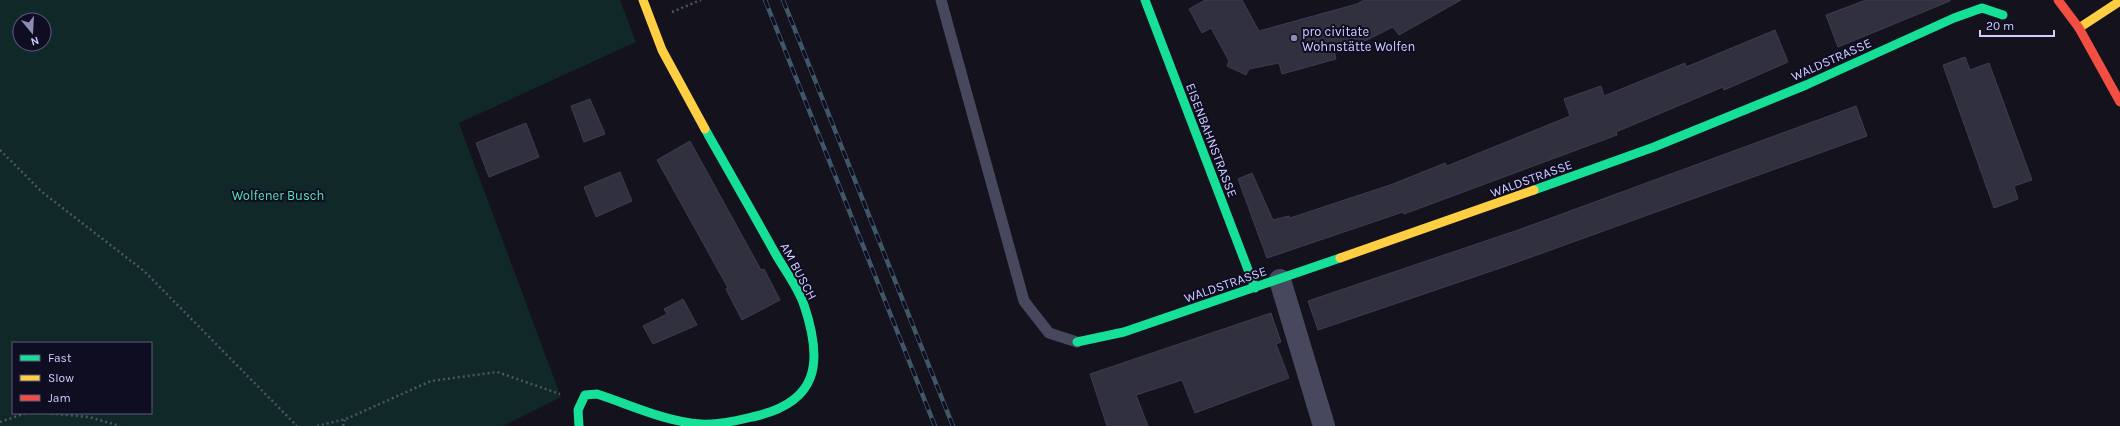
<svg xmlns="http://www.w3.org/2000/svg" width="2120" height="426" font-family="Karla,sans-serif">
<style>
.green{fill:#102827;fill-rule:evenodd}
.building{fill:#31303f;stroke:#3e3c51}
.lines{fill:none;stroke-linecap:round;stroke-linejoin:round}
.path{stroke:#485864;stroke-width:2.5;stroke-dasharray:2 3;stroke-linecap:butt}
.lane{stroke:#47475e;stroke-width:11}
.street{stroke:#47475e;stroke-width:22}
.fast{stroke:#16e098;stroke-width:9}
.slow{stroke:#ffcf43;stroke-width:9}
.jam{stroke:#f24e42;stroke-width:9}
.rail-casing{stroke:#3f5867;stroke-width:4.5}
.rail{stroke:#0f0d22;stroke-width:3;stroke-dasharray:9;stroke-linecap:butt}
.poi-dot{fill:#8e8cb0;stroke:#0f0d22;stroke-width:1.5}
.labels{text-anchor:middle;stroke-width:4;stroke-linejoin:round;paint-order:stroke}
.poi-label{font-size:13px;fill:#d0ceff;stroke:#0f0d22;text-anchor:start}
.street-label{font-size:13px;fill:#d0ceff;stroke:#0f0d22}
.park-label{font-size:13px;fill:#59e0b5;stroke:#0f0d22}
</style>
<rect width="100%" height="100%" fill="#13121d"/>
<path class="green" d="M 0,0 L 620,0 L 636,42 L 459,123 L 561,397 L 503,426 L 0,426 ZM 20,20 L 44,20 L 44,44 L 20,44 ZM 13,343 L 151,343 L 151,413 L 13,413 Z"/>
<path class="building" d="M 1205,0 L 1242,0 L 1259,31 L 1357,4 L 1364,0 L 1461,0 L 1399,35 L 1393,27 L 1367,40 L 1334,49 L 1336,59 L 1282,74 L 1279,63 L 1249,69 L 1246,75 L 1227,66 L 1229,61 L 1211,28 L 1202,33 L 1189,9 Z
M 1866,0 L 1950,0 L 1950,1 L 1838,47 L 1826,15 Z
M 1775,30 L 1788,62 L 1724,90 L 1723,87 L 1616,132 L 1617,135 L 1404,214 L 1403,212 L 1267,258 L 1238,179 L 1252,173 L 1273,220 L 1289,216 L 1290,218 L 1393,184 L 1445,163 L 1447,166 L 1570,116 L 1564,99 L 1601,86 L 1604,96 L 1685,63 L 1686,67 Z
M 1965,57 L 1970,70 L 1989,63 L 2032,180 L 2014,186 L 2018,199 L 1994,208 L 1943,65 Z
M 590,99 L 605,134 L 584,142 L 571,106 Z
M 1856,106 L 1867,136 L 1512,264 L 1318,330 L 1308,301 L 1521,229 Z
M 526,123 L 539,157 L 489,177 L 476,143 Z
M 690,141 L 761,270 L 764,269 L 780,300 L 742,320 L 726,289 L 728,288 L 657,160 Z
M 620,172 L 632,201 L 596,217 L 584,187 Z
M 683,299 L 697,325 L 653,344 L 643,326 L 667,314 L 664,309 Z
M 1271,313 L 1281,342 L 1276,344 L 1289,378 L 1195,413 L 1182,380 L 1136,395 L 1148,426 L 1107,426 L 1090,374 Z"/>
<g class="lines">
<path class="path" d="M 672,12 L 701,0
M 0,150 L 42,192 L 144,271 L 297,426
M 46,413 L 89,417 L 120,426
M 0,422 L 26,413
M 317,426 L 346,419 L 431,381 L 497,372 L 560,394
M 343,426 L 345,420"/>
<path class="lane" d="M 941,0 L 1024,301 L 1049,333 L 1077,342"/>
<path class="street" d="M 1280,280 L 1324,426"/>
<path class="fast" d="M 1145,0 L 1255,288
M 1534,190 L 1654,147 L 1806,85 L 1954,18 L 1982,8 L 2003,15
M 1077,342 L 1124,332 L 1340,258
M 579,426 L 578,410 L 585,395 L 597,394 C 631,405 666,422 701,424 C 718,425 736,421 752,417 C 818,403 824,364 804,305 C 798,287 784,269 775,253 C 752,211 728,170 705,129"/>
<path class="slow" d="M 643,0 L 662,50 L 705,129
M 2079,28 L 2120,1
M 1340,258 L 1534,190"/>
<path class="jam" d="M 2058,0 L 2079,28 L 2120,102"/>
<g class="rail-casing">
<path id="rail" d="M 765,0 L 935,426
M 783,0 L 953,426"/>
</g>
<use href="#rail" class="rail"/>
</g>
<circle class="poi-dot" cx="1294" cy="38" r="4"/>
<g class="labels">
<g class="poi-label">
<text x="1302" y="36">pro civitate<tspan x="1302" dy="15">Wohnstätte Wolfen</tspan></text>
</g>
<g class="street-label">
<text transform="translate(1831 59) rotate(-24)" y="5">WALDSTRASSE</text>
<text transform="translate(1212 140) rotate(69)" y="5">EISENBAHNSTRASSE</text>
<text transform="translate(1531 178) rotate(-20)" y="5">WALDSTRASSE</text>
<text transform="translate(799 271) rotate(62)" y="5">AM BUSCH</text>
<text transform="translate(1225 284) rotate(-19)" y="5">WALDSTRASSE</text>
</g>
<g class="park-label">
<text x="278" y="200">Wolfener Busch</text>
</g>
</g>
<rect x="12" y="342" width="140" height="72" fill="#0f0d22" stroke="#5c5a7a"/>
<rect x="20" y="355" width="20" height="6" fill="#16e098" stroke="#5c5a7a"/>
<text x="48" y="362" font-size="12" fill="#d0ceff">Fast</text>
<rect x="20" y="375" width="20" height="6" fill="#ffcf43" stroke="#5c5a7a"/>
<text x="48" y="382" font-size="12" fill="#d0ceff">Slow</text>
<rect x="20" y="395" width="20" height="6" fill="#f24e42" stroke="#5c5a7a"/>
<text x="48" y="402" font-size="12" fill="#d0ceff">Jam</text>
<g transform="translate(32 32) rotate(162)"><circle r="19" fill="#0f0d22" stroke="#5c5a7a"/>
<path d="M0-3L7 15L0 10L-7 15Z" fill="#8e8cb0"/>
<text y="-6" font-size="11" font-weight="bold" text-anchor="middle" fill="#d0ceff">N</text>
</g>
<path d="M1980 30v6h74v-6" fill="none" stroke="#d0ceff" stroke-width="2"/>
<text x="1986" y="30" font-size="12" fill="#d0ceff" stroke="#0f0d22" stroke-width="3" paint-order="stroke">20 m</text>
</svg>
